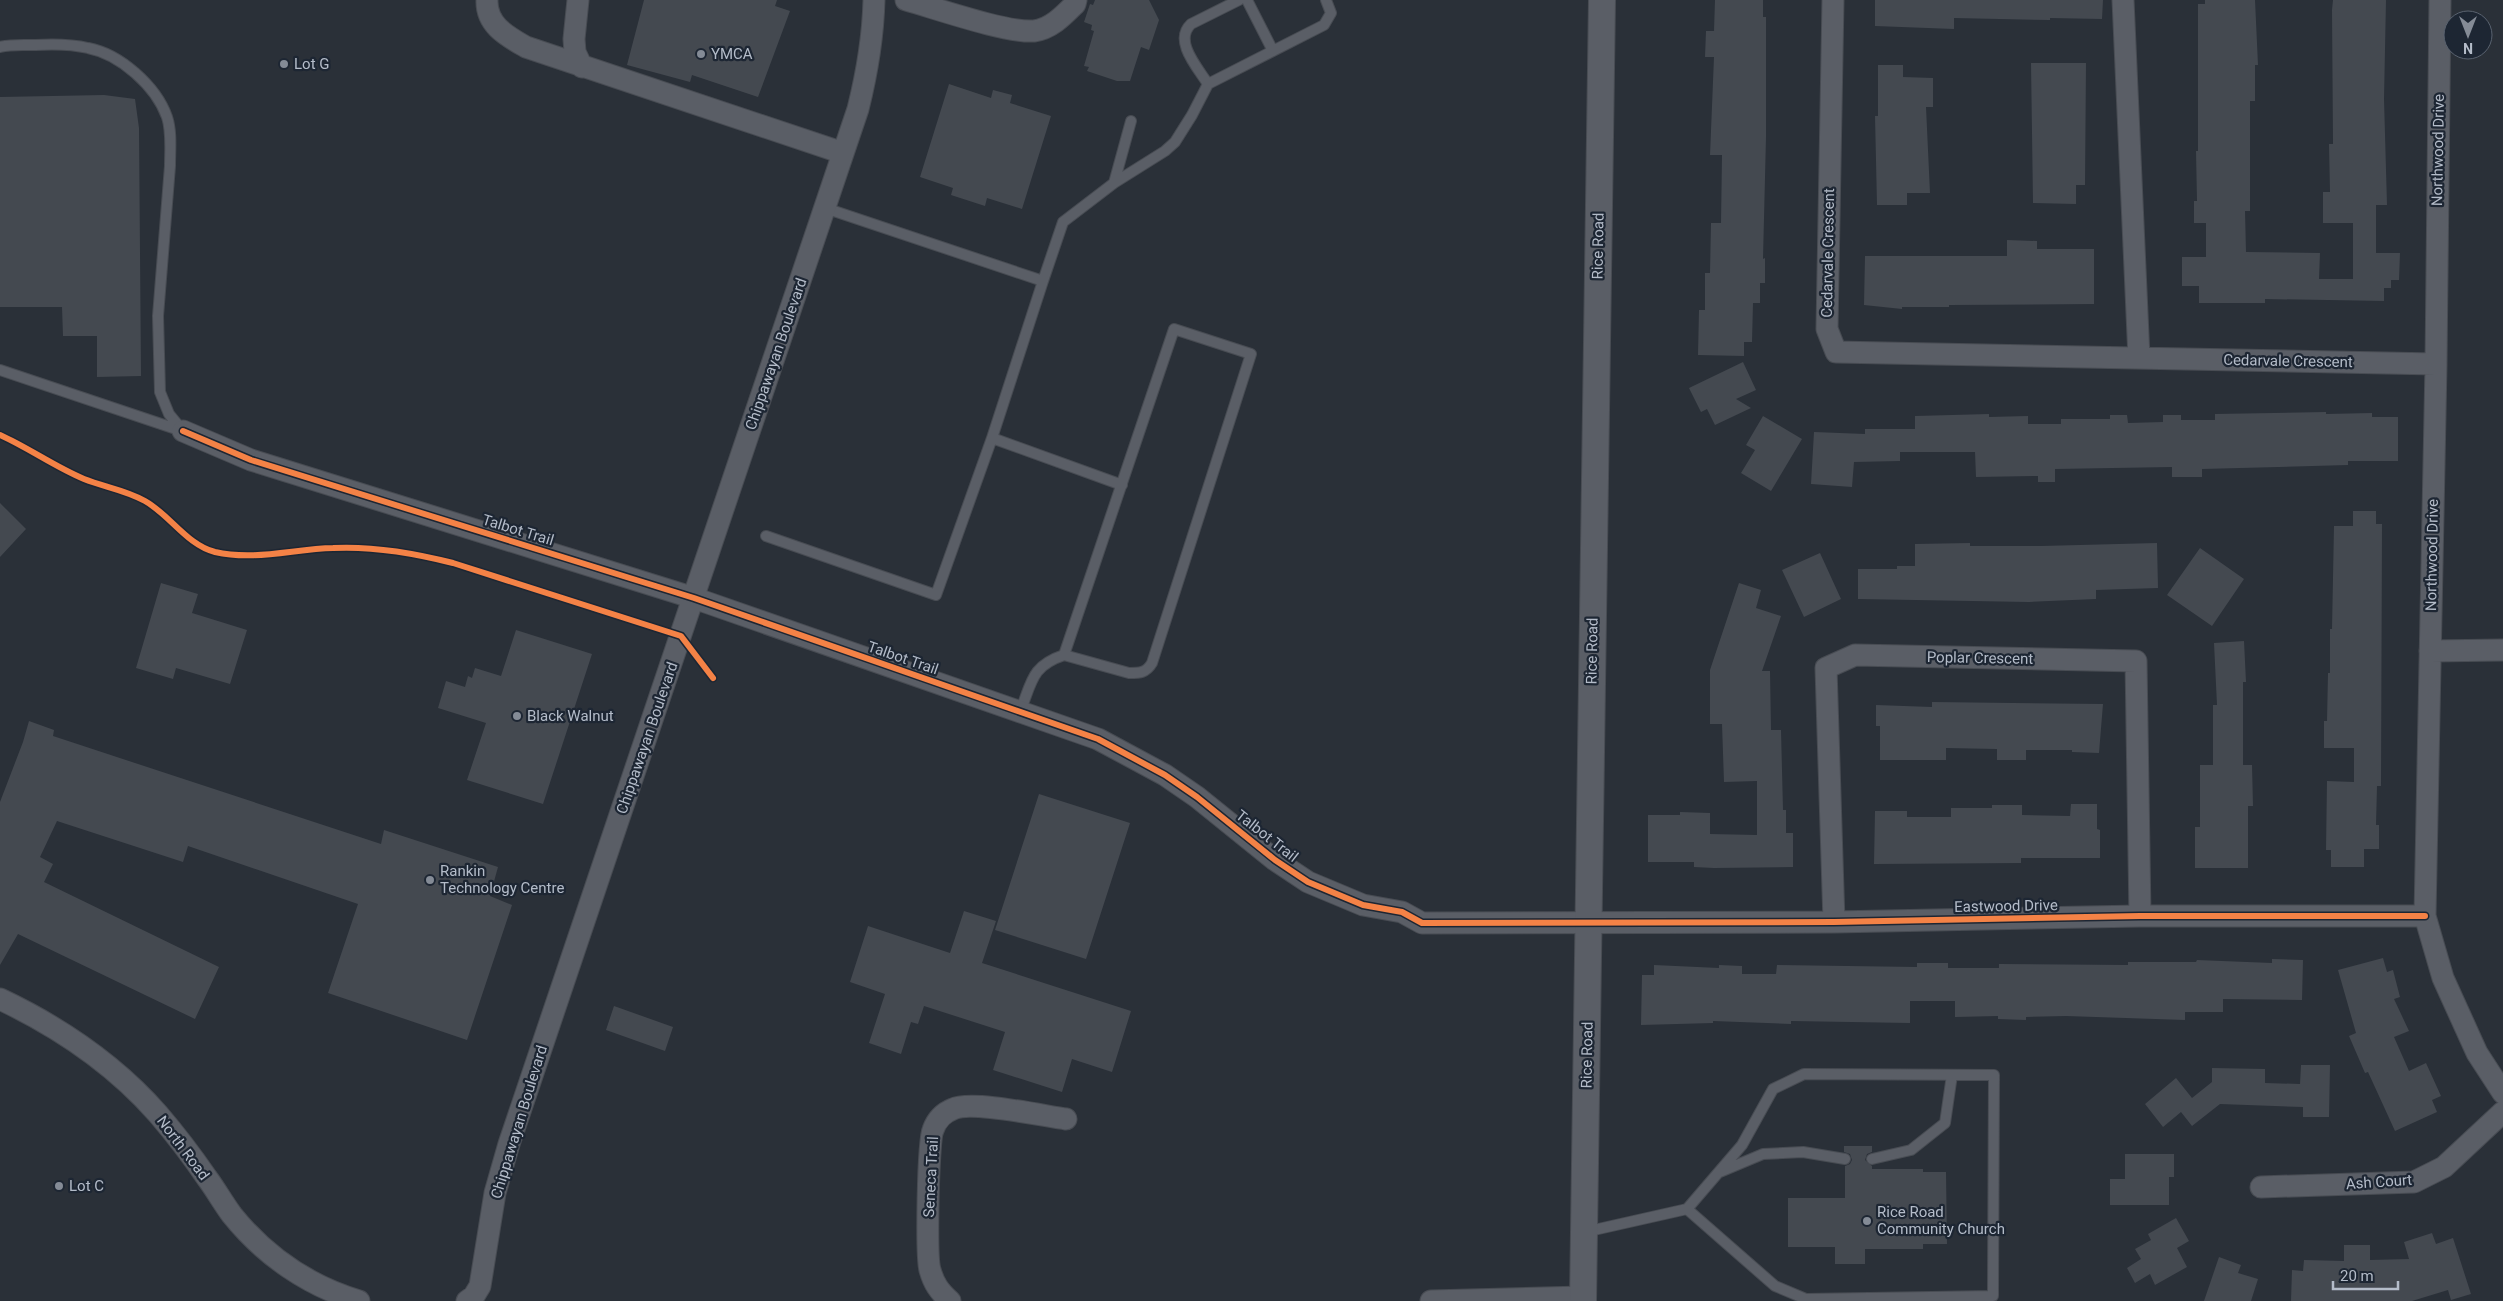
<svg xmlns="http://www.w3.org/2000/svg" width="2503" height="1301" font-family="Roboto,sans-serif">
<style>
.building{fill:#444950}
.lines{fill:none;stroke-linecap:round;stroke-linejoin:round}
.service-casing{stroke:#484c53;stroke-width:12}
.minor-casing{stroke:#484c53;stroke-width:23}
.tertiary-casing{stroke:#484c53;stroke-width:28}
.service{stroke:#5a5e66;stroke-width:10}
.minor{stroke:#5a5e66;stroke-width:21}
.tertiary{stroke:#5a5e66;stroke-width:26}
.cycleway-casing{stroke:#1d2633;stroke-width:9}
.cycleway{stroke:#f48246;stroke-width:6}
.poi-dot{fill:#848b96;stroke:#1d2633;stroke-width:2}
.labels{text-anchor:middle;stroke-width:4.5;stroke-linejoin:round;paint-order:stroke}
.poi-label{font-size:15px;fill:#b4bcc9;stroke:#1d2633;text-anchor:start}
.street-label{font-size:15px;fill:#b4bcc9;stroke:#1d2633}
</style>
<rect width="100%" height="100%" fill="#2a3038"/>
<path class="building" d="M 644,0 L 777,0 L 775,6 L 790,11 L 758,97 L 692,75 L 690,82 L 627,65 Z
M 1095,0 L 1149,0 L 1159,20 L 1149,50 L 1141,47 L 1130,81 L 1117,81 L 1087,71 L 1089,67 L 1084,66 L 1094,31 L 1091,30 L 1092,25 L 1084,22 L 1090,4 L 1093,5 Z
M 1715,0 L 1763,0 L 1763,17 L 1766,17 L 1766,137 L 1763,259 L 1765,258 L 1765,283 L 1760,283 L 1760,303 L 1753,303 L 1752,342 L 1744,342 L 1744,356 L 1698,355 L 1699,310 L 1705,310 L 1705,273 L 1710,273 L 1711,223 L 1721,223 L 1722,155 L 1710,155 L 1714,57 L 1705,57 L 1706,31 L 1714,31 Z
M 1875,0 L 2103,0 L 2102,19 L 2050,18 L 2050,20 L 1954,18 L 1954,29 L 1875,26 Z
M 2205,0 L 2255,0 L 2258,65 L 2255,65 L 2255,101 L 2250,101 L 2250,211 L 2245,211 L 2246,252 L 2320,253 L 2319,279 L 2353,279 L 2353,223 L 2323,223 L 2323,192 L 2330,192 L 2329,144 L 2333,144 L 2332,10 L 2333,0 L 2386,0 L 2384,99 L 2387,205 L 2376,205 L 2376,253 L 2400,253 L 2399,280 L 2391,280 L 2391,288 L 2384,288 L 2384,301 L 2265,299 L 2265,303 L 2199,303 L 2199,286 L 2182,286 L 2182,257 L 2206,257 L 2206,223 L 2194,223 L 2194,201 L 2197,201 L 2196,151 L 2198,151 L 2198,4 L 2205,4 Z
M 2031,63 L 2086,63 L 2085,185 L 2076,185 L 2076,204 L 2033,203 Z
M 1878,65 L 1903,65 L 1903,77 L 1933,78 L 1933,107 L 1926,107 L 1930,193 L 1907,193 L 1907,205 L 1877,205 L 1875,116 L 1878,116 Z
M 949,84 L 991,98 L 993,90 L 1012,95 L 1010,103 L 1051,116 L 1022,209 L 987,198 L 985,206 L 951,195 L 953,188 L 920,177 Z
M 104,95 L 135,99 L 139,128 L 141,376 L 97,377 L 97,336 L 63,336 L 62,307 L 0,307 L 0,97 Z
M 2007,240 L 2037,241 L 2037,249 L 2094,249 L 2094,304 L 1949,305 L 1949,307 L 1902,307 L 1902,309 L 1864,305 L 1865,256 L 2007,256 Z
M 1743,362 L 1756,390 L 1736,399 L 1751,408 L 1715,425 L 1707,409 L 1701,412 L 1689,388 Z
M 2326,412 L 2326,414 L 2372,413 L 2372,417 L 2398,417 L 2398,461 L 2348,461 L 2348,465 L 2202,469 L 2202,477 L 2172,477 L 2172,467 L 2055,469 L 2055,482 L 2038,482 L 2038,476 L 1976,477 L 1975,452 L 1900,452 L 1900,461 L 1854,462 L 1852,487 L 1811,484 L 1814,432 L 1865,434 L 1865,429 L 1915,429 L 1915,416 L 1989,414 L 1989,417 L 2028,416 L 2028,424 L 2061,424 L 2061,419 L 2110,419 L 2110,415 L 2127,415 L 2128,423 L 2163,422 L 2163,415 L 2181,415 L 2181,420 L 2215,420 L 2215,414 Z
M 1763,416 L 1802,439 L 1771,491 L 1741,473 L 1755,450 L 1746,445 Z
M 0,503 L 26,529 L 0,557 Z
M 2353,511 L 2376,511 L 2376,524 L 2382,524 L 2381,786 L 2377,786 L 2376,825 L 2379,825 L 2379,849 L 2364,849 L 2364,867 L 2331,867 L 2331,850 L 2326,850 L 2327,781 L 2354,782 L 2354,748 L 2324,748 L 2324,721 L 2327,721 L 2328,673 L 2330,673 L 2330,629 L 2332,629 L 2334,526 L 2353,526 Z
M 1970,543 L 1970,546 L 2041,546 L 2157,543 L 2158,588 L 2096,590 L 2096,599 L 2029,602 L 1858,599 L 1858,569 L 1897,569 L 1897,566 L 1915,566 L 1915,544 Z
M 2200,548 L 2244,579 L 2212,626 L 2167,595 Z
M 1820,553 L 1841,599 L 1804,617 L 1782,570 Z
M 161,583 L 198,594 L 192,613 L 247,630 L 230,684 L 176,668 L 173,679 L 136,668 Z
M 1739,583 L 1761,590 L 1756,608 L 1781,616 L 1762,671 L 1770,671 L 1771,730 L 1781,730 L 1783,810 L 1786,810 L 1786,833 L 1793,833 L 1793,867 L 1714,868 L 1694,867 L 1694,862 L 1648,862 L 1648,815 L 1680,815 L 1680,812 L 1710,813 L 1710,834 L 1757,835 L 1757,781 L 1724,782 L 1722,724 L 1710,724 L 1710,670 Z
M 516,630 L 592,654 L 543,804 L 467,780 L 486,723 L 438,708 L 446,681 L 465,687 L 468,676 L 472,678 L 475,668 L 501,676 Z
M 2244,641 L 2246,682 L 2243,682 L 2243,765 L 2252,765 L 2253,806 L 2248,806 L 2248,868 L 2195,868 L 2195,827 L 2200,827 L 2200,765 L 2213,765 L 2213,705 L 2217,705 L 2214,643 Z
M 1932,702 L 2103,704 L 2099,753 L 2072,752 L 2072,750 L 2026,750 L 2026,760 L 1997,760 L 1997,749 L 1946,748 L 1946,760 L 1880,760 L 1880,726 L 1876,726 L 1876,705 L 1932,707 Z
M 29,721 L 54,730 L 53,736 L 381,844 L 384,830 L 498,867 L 490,896 L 512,905 L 467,1040 L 328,993 L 358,904 L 188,846 L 183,862 L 57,821 L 40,857 L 53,864 L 44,882 L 219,967 L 195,1019 L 18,934 L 0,965 L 0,802 L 23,742 Z
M 1039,794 L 1130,823 L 1086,959 L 995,930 Z
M 2071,804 L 2097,804 L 2097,829 L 2100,830 L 2100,858 L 2021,858 L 2021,863 L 1874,864 L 1875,811 L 1907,811 L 1907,817 L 1951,817 L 1951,808 L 1992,808 L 1992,805 L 2022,805 L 2022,815 L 2070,816 Z
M 964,911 L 996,921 L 982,963 L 1131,1011 L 1112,1072 L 1072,1059 L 1062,1092 L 993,1070 L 1005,1032 L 924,1006 L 918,1024 L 911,1022 L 901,1054 L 869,1043 L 885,994 L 850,982 L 868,926 L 950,953 Z
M 2383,958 L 2387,972 L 2393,970 L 2400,997 L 2394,999 L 2409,1031 L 2394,1037 L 2409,1071 L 2426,1063 L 2441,1096 L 2432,1100 L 2437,1112 L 2395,1131 L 2368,1072 L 2365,1073 L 2349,1036 L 2356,1033 L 2338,970 Z
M 2272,959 L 2303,960 L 2302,1000 L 2223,999 L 2223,1012 L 2185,1012 L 2185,1020 L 2066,1016 L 2026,1017 L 2026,1020 L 1998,1019 L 1998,1016 L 1955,1017 L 1955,1001 L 1910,1001 L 1910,1023 L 1791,1021 L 1791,1024 L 1713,1021 L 1713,1023 L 1641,1025 L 1642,975 L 1654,975 L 1654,965 L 1719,968 L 1719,965 L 1742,966 L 1742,974 L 1776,974 L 1777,965 L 1917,967 L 1917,963 L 1948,963 L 1948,968 L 1999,968 L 1999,964 L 2128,965 L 2128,962 L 2196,962 L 2197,960 L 2272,963 Z
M 614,1006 L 673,1027 L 665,1051 L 606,1030 Z
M 2301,1065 L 2330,1065 L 2329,1117 L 2303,1117 L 2303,1107 L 2220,1104 L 2192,1126 L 2181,1112 L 2163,1127 L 2145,1104 L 2176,1078 L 2192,1098 L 2212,1082 L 2212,1068 L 2265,1069 L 2265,1083 L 2300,1084 Z
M 1844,1146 L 1872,1146 L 1872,1152 L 1867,1154 L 1865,1160 L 1872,1166 L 1872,1169 L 1923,1169 L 1923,1172 L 1946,1172 L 1947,1244 L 1923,1244 L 1923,1249 L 1865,1249 L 1865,1264 L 1835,1264 L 1835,1247 L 1788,1247 L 1788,1198 L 1845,1198 L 1845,1166 L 1850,1164 L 1852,1160 L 1850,1154 L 1844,1152 Z
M 2125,1154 L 2174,1154 L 2174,1177 L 2169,1177 L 2169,1205 L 2110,1205 L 2110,1179 L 2125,1179 Z
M 2176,1218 L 2189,1241 L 2177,1248 L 2187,1267 L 2155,1285 L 2150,1274 L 2135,1283 L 2127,1268 L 2141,1259 L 2135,1249 L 2151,1240 L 2148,1234 Z
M 2432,1233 L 2436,1244 L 2453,1238 L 2471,1294 L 2451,1300 L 2448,1290 L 2412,1301 L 2291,1301 L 2292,1270 L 2303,1271 L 2304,1260 L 2344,1261 L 2344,1245 L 2370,1245 L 2370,1260 L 2409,1259 L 2404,1242 Z
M 2219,1257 L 2241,1265 L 2238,1273 L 2258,1279 L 2251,1301 L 2204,1301 Z"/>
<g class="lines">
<g class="service-casing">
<path id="service" d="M 1247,0 L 1273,51
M 0,47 C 11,44 23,45 35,45 C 52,44 71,44 88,48 C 120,54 156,86 167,117 C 172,132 170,150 170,166 L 158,316 L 160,392 L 169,414 L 183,431
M 1208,84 C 1198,68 1173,41 1191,24 L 1239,0
M 1114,183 L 1131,121
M 825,208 L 1043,281 L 992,438
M 1043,281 L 1063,222 L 1114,183 L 1165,151 L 1175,142 L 1192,115 L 1208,84 L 1324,25 L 1331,13 L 1326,0
M 0,370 L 182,431
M 766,536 L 936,595 L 992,438 L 1122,485
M 1020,712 C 1032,682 1031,666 1064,655 L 1174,329 L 1251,354 L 1152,663 C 1146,673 1140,673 1129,673 L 1064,655
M 1872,1159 L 1911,1150 L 1945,1123 L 1952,1075
M 1720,1172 L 1763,1154 L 1803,1152 L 1845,1159
M 1585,1232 L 1687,1209 L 1775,1286 L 1806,1299 L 1993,1296 L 1994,1075 L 1804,1074 L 1773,1089 L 1742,1145 L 1687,1209"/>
</g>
<g class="minor-casing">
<path id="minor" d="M 487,0 C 486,25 507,36 526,47 L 843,153
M 578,0 L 574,39 L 575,52 L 582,67
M 906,0 C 935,8 1006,33 1034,31 C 1051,29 1064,15 1075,4 L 1076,0
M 1833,0 L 1827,329 L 1836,352 L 2436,364
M 2123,0 L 2139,358
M 2440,0 L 2436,364 L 2425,916 L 2443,978 L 2477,1053 L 2503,1093
M 183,431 L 251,460 L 694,598 L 1098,739 L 1165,775 L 1197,797 L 1275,860 L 1308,882 L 1363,905 L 1402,912 L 1422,923 L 1834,922 L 2140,916 L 2425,916
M 2430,651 L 2503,650
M 1834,922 L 1826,668 L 1855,655 L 2136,661 L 2140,916
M 0,999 C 59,1027 115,1065 158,1114 C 176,1135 192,1156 207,1178 C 216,1190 223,1203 232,1215 C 265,1256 309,1286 359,1301
M 2261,1187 L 2414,1182 L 2444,1167 L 2503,1112
M 467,1301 L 474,1296 L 480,1286 L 495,1193 L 509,1144 L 858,109 C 867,73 873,38 874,0
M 950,1301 C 939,1291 934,1284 930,1270 C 926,1257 928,1141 933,1130 C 937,1119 943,1113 953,1109 C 971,1100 1044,1116 1066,1119
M 1431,1301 L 1583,1297"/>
</g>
<g class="tertiary-casing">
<path id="tertiary" d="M 1583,1301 L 1602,0"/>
</g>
<use href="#service" class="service"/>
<use href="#minor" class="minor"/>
<use href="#tertiary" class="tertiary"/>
<g class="cycleway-casing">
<path id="cycleway" d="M 183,431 L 251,460 L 694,598 L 1098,739 L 1165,775 L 1197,797 L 1275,860 L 1308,882 L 1363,905 L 1402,912 L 1422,923 L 1834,922 L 2140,916 L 2425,916
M 0,435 C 29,448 55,467 84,479 C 104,487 126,490 145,501 C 170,515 187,545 215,552 C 255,561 293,549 333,548 C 373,546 414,553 453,563 L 681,636 L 713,678"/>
</g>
<use href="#cycleway" class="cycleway"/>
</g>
<g class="poi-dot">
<circle cx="701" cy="54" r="5"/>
<circle cx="284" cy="64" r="5"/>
<circle cx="517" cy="716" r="5"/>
<circle cx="430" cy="880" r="5"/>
<circle cx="59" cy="1186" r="5"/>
<circle cx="1867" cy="1221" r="5"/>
</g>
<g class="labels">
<g class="poi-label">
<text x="711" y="59">YMCA</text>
<text x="294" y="69">Lot G</text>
<text x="527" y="721">Black Walnut</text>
<text x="440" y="876">Rankin<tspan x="440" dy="17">Technology Centre</tspan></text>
<text x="69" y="1191">Lot C</text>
<text x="1877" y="1217">Rice Road<tspan x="1877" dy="17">Community Church</tspan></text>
</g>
<g class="street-label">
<text transform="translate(2438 150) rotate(-89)" y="5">Northwood Drive</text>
<text transform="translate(1598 246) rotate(-89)" y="5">Rice Road</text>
<text transform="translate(1828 253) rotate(-89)" y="5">Cedarvale Crescent</text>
<text transform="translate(776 354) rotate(-71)" y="5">Chippawayan Boulevard</text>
<text transform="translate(2288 361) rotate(1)" y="5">Cedarvale Crescent</text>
<text transform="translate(518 530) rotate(17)" y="5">Talbot Trail</text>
<text transform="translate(2432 555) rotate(-89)" y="5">Northwood Drive</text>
<text transform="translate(1592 651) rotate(-89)" y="5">Rice Road</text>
<text transform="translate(903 658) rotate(19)" y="5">Talbot Trail</text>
<text transform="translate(1980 658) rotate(1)" y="5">Poplar Crescent</text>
<text transform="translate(647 738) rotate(-71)" y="5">Chippawayan Boulevard</text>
<text transform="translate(1267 836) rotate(38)" y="5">Talbot Trail</text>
<text transform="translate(2006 906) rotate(-1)" y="5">Eastwood Drive</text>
<text transform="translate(1587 1055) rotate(-89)" y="5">Rice Road</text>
<text transform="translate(519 1122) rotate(-73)" y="5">Chippawayan Boulevard</text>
<text transform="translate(183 1148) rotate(53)" y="5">North Road</text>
<text transform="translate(931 1177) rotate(-87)" y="5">Seneca Trail</text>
<text transform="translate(2379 1182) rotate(-4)" y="5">Ash Court</text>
</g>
</g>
<g transform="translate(2468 35) rotate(180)"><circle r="24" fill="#1d2633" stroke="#59626f"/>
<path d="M0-4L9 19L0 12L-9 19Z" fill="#848b96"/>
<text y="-8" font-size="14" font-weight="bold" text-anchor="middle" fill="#b4bcc9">N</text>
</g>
<path d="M2333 1281v8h65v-8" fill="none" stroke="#b4bcc9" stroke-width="2.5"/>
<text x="2340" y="1281" font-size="15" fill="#b4bcc9" stroke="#1d2633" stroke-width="4" paint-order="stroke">20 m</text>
</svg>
